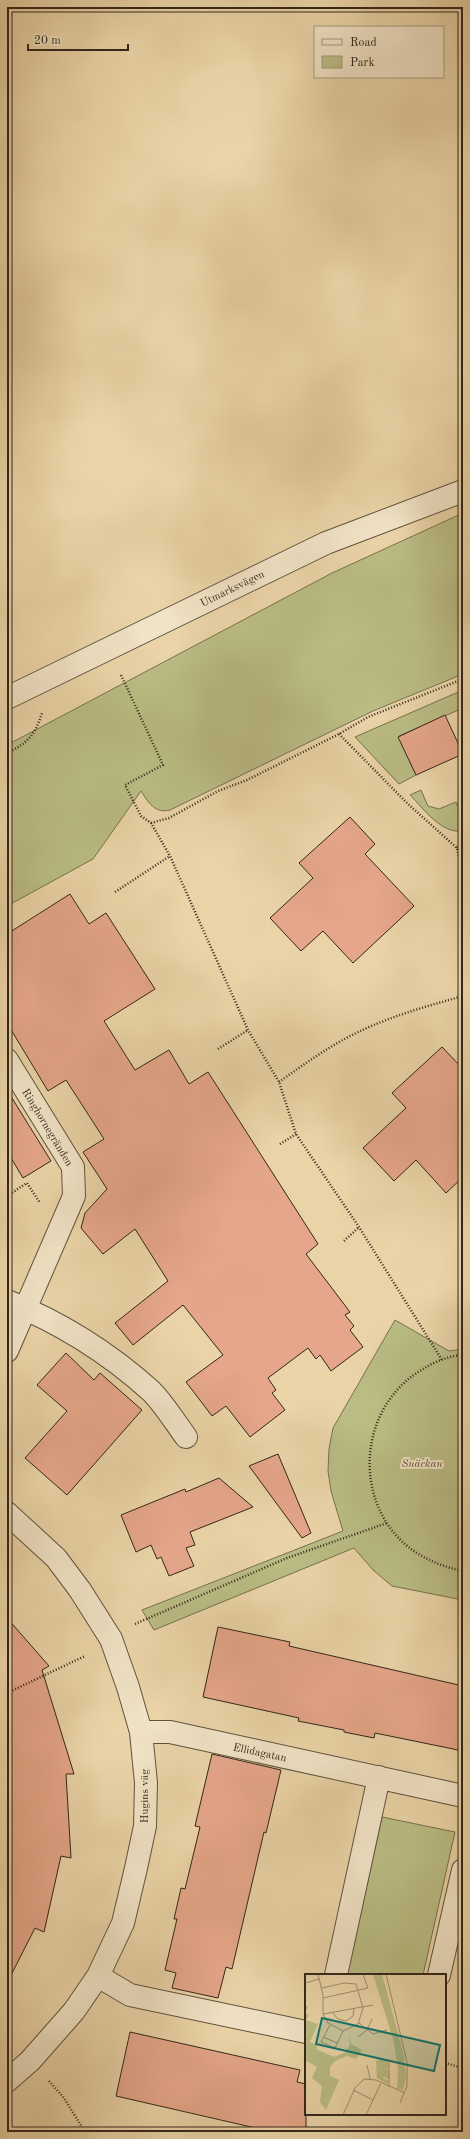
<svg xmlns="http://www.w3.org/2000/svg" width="470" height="2139" font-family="'Old Standard TT',serif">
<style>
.green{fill:#babc84;stroke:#767150}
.building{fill:#e5a689;stroke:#32261b}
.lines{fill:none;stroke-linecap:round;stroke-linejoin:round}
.minor-casing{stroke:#60523e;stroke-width:24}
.path{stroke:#32261b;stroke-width:2.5;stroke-dasharray:1 2;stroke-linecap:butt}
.minor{stroke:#f1e3c6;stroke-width:22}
.labels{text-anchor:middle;stroke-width:4;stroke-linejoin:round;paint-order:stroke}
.street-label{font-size:11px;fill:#32261b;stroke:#f1e3c6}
.park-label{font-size:11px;font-style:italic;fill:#544c35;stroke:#f1e3c6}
.inset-road{fill:none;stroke:#a08e6f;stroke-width:1}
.view{fill:#0f766e;fill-opacity:0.15;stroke:#0f766e;stroke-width:2}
.inset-edge{fill:none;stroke:#32261b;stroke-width:2}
</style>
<rect width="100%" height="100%" fill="#ead4a7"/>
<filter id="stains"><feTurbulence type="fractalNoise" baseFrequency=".005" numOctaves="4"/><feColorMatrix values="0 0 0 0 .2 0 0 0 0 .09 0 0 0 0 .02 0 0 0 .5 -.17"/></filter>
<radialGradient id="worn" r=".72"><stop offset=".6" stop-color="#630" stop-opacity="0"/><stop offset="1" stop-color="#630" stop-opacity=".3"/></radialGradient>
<path class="green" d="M 463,513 L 463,674 L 373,711 L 170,810 C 155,814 148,802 141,791 L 93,859 L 7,906 L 7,745 L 332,573 Z
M 463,690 L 463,708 L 399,736 L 416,775 L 399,784 L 355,737 Z
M 421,790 L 428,806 L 439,809 L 456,802 L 463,819 L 463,831 C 441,834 424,809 410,795 Z
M 395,1320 L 449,1351 L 463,1349 L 463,1600 L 392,1586 L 373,1570 L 354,1548 L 154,1630 L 142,1610 L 343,1531 L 331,1491 L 328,1471 L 329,1449 L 333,1428 Z
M 382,1817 L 455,1832 L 423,1975 L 347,1975 Z"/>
<path class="building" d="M 445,715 L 463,754 L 416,775 L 398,737 Z
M 350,817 L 375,844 L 365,854 L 414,906 L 353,963 L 323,931 L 301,951 L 270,918 L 313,878 L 299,863 Z
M 70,894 L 89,924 L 106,913 L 155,989 L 104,1021 L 135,1070 L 169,1050 L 189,1084 L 208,1072 L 318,1244 L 306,1254 L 350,1312 L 345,1315 L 354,1326 L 350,1330 L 363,1347 L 331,1371 L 320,1355 L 316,1359 L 308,1348 L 268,1378 L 276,1390 L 272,1393 L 285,1410 L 250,1437 L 226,1406 L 212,1416 L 186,1382 L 223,1355 L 183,1305 L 133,1345 L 115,1323 L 168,1281 L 135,1229 L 103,1254 L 81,1228 L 85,1213 L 107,1189 L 83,1152 L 104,1139 L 66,1080 L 48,1091 L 7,1023 L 7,934 Z
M 442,1047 L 463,1069 L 463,1177 L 446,1193 L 416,1160 L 394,1181 L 363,1148 L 406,1108 L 392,1093 Z
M 7,1090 L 51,1161 L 23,1178 L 7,1151 Z
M 66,1353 L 94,1380 L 100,1373 L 142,1410 L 67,1495 L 25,1458 L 67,1411 L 37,1385 Z
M 278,1454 L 311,1533 L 302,1538 L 249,1466 Z
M 219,1478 L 253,1507 L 190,1532 L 195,1545 L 186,1548 L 194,1566 L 169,1576 L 161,1557 L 157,1559 L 151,1545 L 136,1552 L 121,1515 L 185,1489 L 186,1492 Z
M 7,1618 L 49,1666 L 42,1670 L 74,1774 L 66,1774 L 71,1858 L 61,1856 L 44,1932 L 35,1928 L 7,1983 L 7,1843 L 9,1844 L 7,1798 Z
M 218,1627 L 290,1642 L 289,1646 L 463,1686 L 463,1751 L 375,1733 L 374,1738 L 344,1732 L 344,1730 L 298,1721 L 299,1718 L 203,1697 Z
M 212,1754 L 281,1770 L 266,1833 L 264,1832 L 232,1969 L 226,1967 L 218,1998 L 172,1988 L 176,1973 L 165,1970 L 177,1919 L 174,1919 L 181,1888 L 185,1889 L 200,1827 L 195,1826 Z
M 130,2032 L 300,2070 L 297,2082 L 306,2084 L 306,2132 L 273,2132 L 116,2096 Z"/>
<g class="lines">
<g class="minor-casing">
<path id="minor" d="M 7,698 L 326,543 L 463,491
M 7,1060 L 73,1167 L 74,1196 L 7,1351
M 7,1301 C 59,1322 109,1353 151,1391 C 164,1404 175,1422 186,1437
M 7,1513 L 56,1558 L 80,1590 L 111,1639 L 128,1687 L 141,1732 L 146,1783 L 145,1826 L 136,1868 L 123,1923 L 98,1976 L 74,2011 L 30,2061 L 7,2081
M 141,1732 L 170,1732 L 463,1796
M 336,1975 L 379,1777
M 439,1975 L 463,1870
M 98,1976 L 130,1995 L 306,2032"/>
</g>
<path class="path" d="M 121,675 L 163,765 L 125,785 L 141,816 L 151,823 L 170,856 L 248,1030 L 279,1082 L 296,1134 L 359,1227 L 442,1360
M 339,734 L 408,804 L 457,848 L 463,877
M 7,753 C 28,743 35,735 42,713
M 151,823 L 169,818 L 218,791 L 247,780 L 339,734 L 368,717 L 463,679
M 457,848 L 463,838
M 115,892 L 170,856
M 463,939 L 463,943
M 218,1049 L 248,1030
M 279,1082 C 307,1062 335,1042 367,1028 C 398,1014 431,1005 463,996
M 280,1144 L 296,1134
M 7,1196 L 27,1183 L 40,1203
M 344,1241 L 359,1227
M 463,1355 C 444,1356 426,1366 411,1377 C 353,1422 356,1517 420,1555 C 434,1563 448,1568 463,1571
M 135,1624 L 287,1558 L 387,1523
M 7,1693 L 85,1656
M 445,2063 L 463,2068
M 49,2081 L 64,2098 L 85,2132"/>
<use href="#minor" class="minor"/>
</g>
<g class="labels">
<g class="street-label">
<text transform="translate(232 588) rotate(-26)" y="4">Utmarksvägen</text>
<text transform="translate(48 1127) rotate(59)" y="4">Ringhornegränden</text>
<text transform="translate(260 1752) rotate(12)" y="4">Ellidagatan</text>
<text transform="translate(144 1796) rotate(-90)" y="4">Hugins väg</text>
</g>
<g class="park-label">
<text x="422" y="1467">Snäckan</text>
</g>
</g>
<g transform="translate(305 1974)">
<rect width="141" height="141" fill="#ead4a7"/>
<path d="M 68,0 L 77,0 L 99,82 L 101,103 L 98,116 L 92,115 L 93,97 L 89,68 ZM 0,31 L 3,33 L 0,39 L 4,41 L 1,46 L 13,50 L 5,68 L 13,72 L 11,75 L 29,83 L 39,79 L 45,71 L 44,58 L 46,70 L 57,76 L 51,85 L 42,82 L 30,87 L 25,93 L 25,102 L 34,106 L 21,136 L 15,128 L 17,112 L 7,104 L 12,93 L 0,86 ZM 75,85 L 83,87 L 83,95 L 77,94 L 84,96 L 84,105 L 79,103 L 77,104 L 83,106 L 83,110 L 72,104 L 71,87 Z" fill="#babc84"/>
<path class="inset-road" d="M 13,0 L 18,21 L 18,40 L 23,49 L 38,57 L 53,50 L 58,34 L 51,10 L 39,9 L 17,14M 81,0 L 102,88 L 102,112 L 95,129M 0,9 L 14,5M 18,24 L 63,14 L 58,0M 28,39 L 33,45 L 41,47 L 48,42 L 49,34M 18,40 L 68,31M 54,49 L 68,60 L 82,56M 25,51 L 16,68 L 30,74 L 38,57M 18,63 L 32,69M 53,63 L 62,56 L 67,45M 62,91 L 65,105M 84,113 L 84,87M 48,116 L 68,126M 38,141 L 50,114 L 59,105 L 71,106 L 100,119M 61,141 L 76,109"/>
<path class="view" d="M 17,44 L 135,71 L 129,97 L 11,70 Z"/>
<rect width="141" height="141" class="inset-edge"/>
</g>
<rect width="470" height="2139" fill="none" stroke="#ead4a7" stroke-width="24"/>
<rect x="8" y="8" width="454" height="2123" fill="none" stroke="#32261b" stroke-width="2"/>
<rect x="12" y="12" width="446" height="2115" fill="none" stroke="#32261b"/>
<rect x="314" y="26" width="130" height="52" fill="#f1e3c6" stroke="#a59782"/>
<rect x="322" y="39" width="20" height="6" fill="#f1e3c6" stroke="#a59782"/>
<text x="350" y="46" font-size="12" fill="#32261b">Road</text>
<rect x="322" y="56" width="20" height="12" fill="#babc84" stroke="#a59782"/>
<text x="350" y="66" font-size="12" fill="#32261b">Park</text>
<path d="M28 44v6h100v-6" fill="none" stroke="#32261b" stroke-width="2"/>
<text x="34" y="44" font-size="12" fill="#32261b" stroke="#f1e3c6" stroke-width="3" paint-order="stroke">20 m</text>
<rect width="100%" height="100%" filter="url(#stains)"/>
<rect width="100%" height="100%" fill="url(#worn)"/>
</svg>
